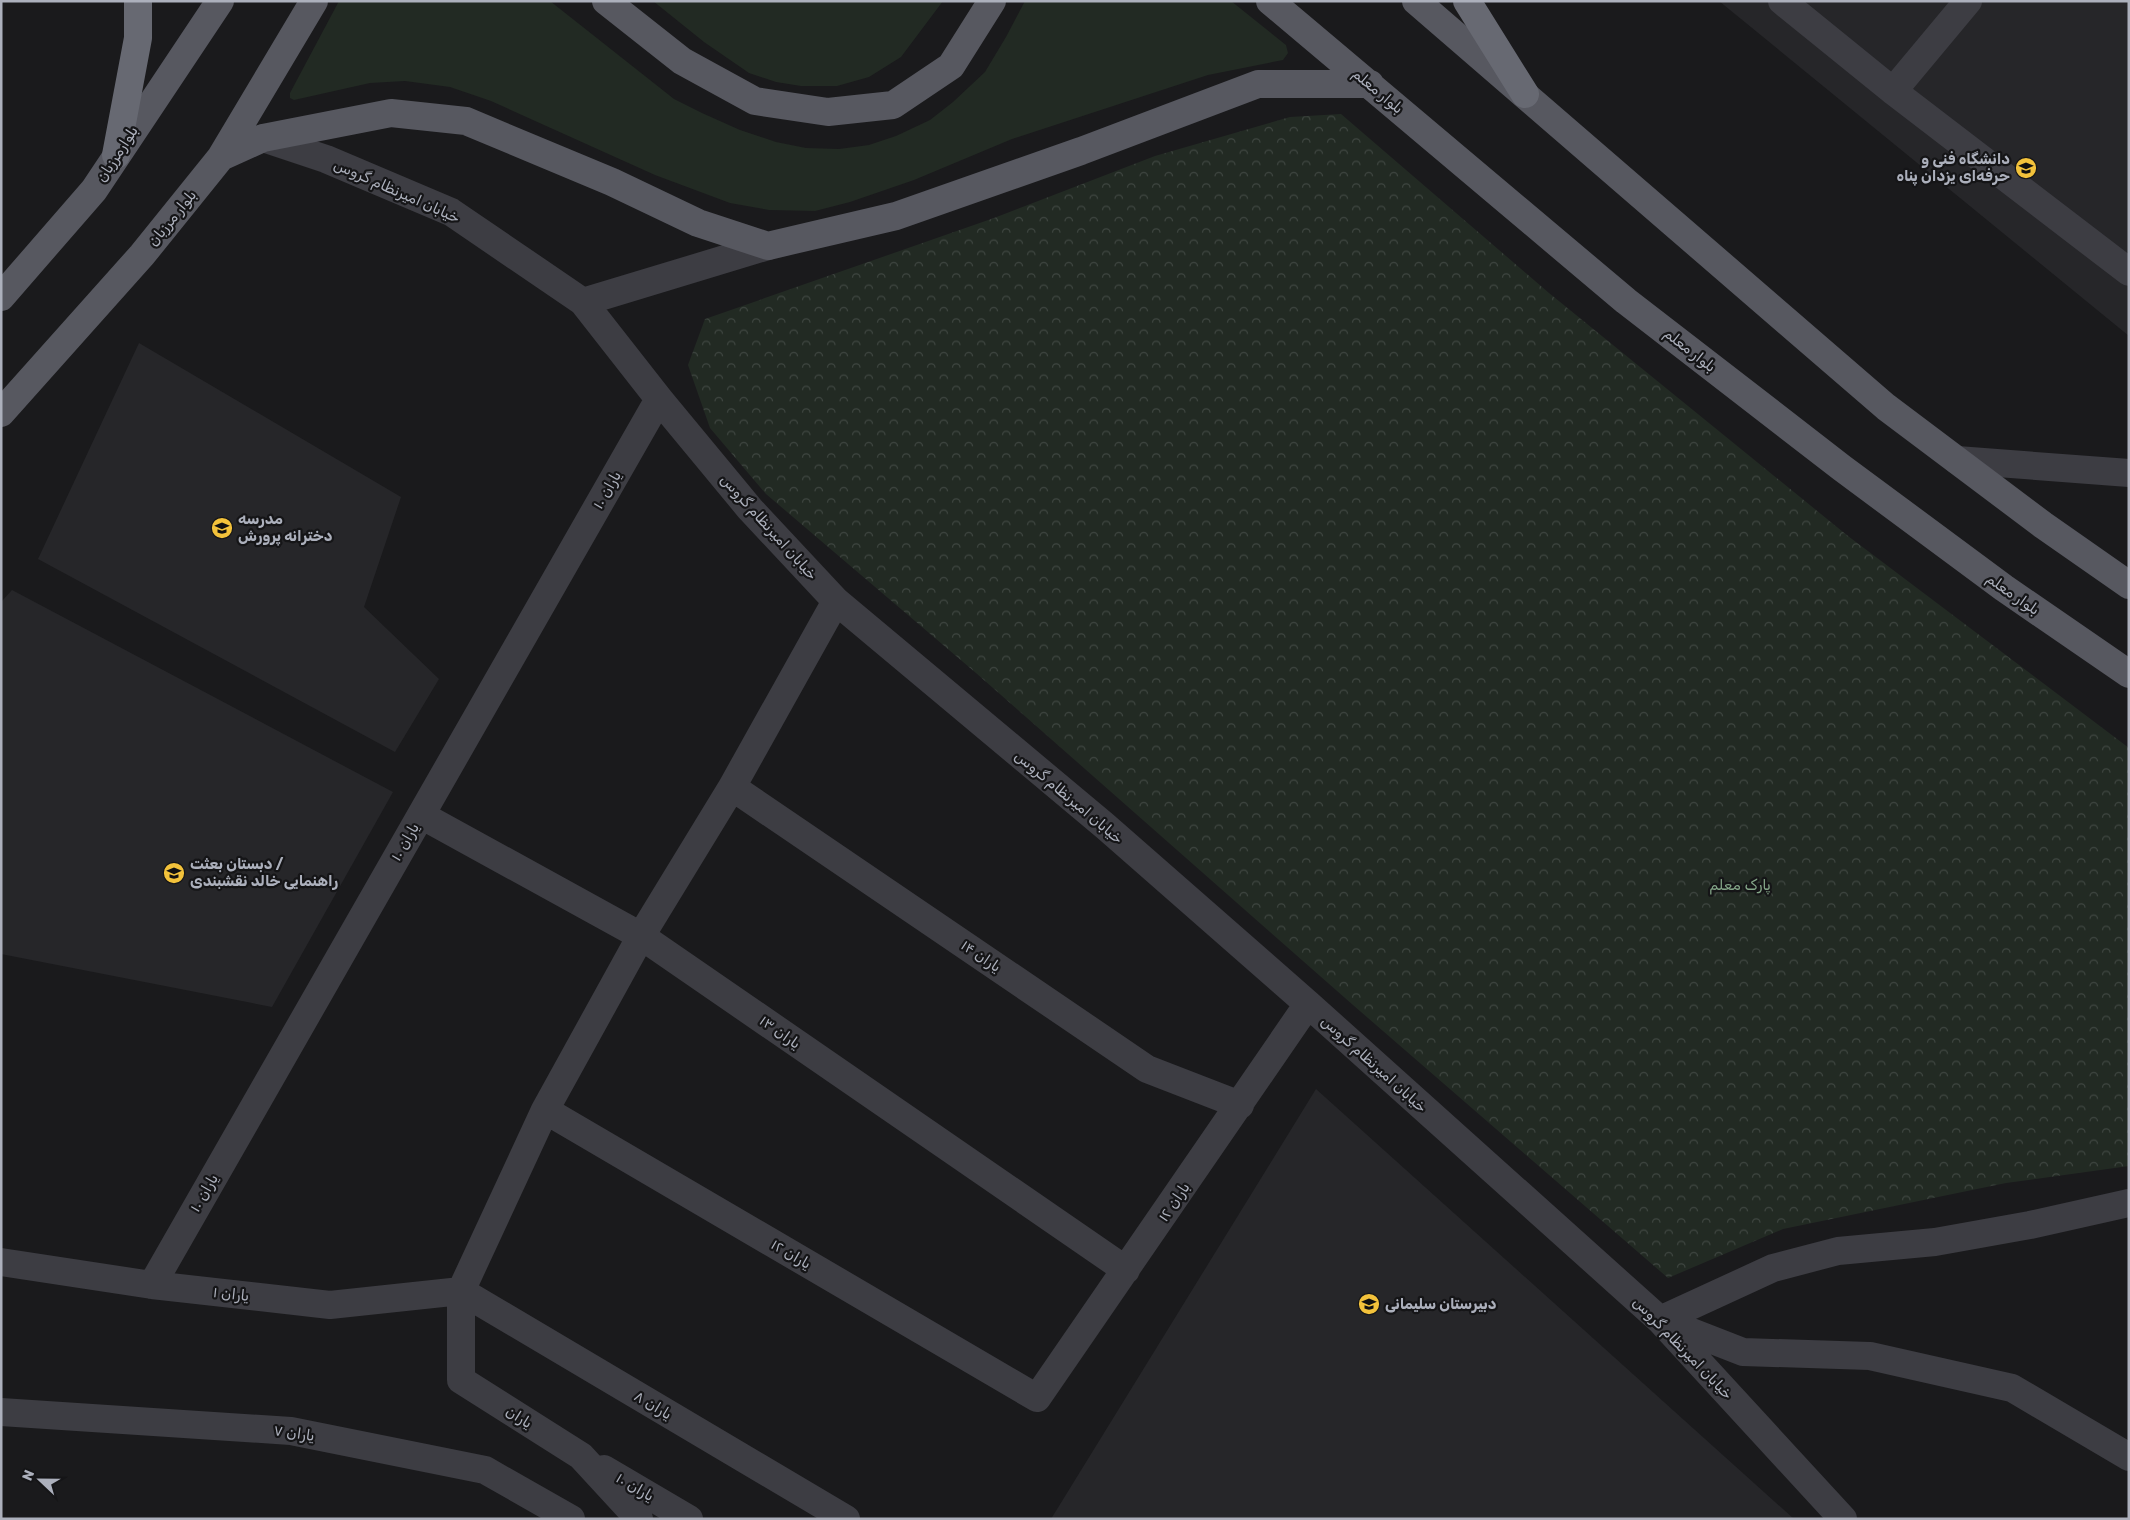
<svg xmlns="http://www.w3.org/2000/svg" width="2130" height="1520" font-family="Rubik,Vazirmatn,sans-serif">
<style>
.built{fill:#262629}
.grass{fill:#222a23}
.park{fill:url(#park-crowns)}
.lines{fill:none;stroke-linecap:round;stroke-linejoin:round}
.minor{stroke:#3d3d43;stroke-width:28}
.major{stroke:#575860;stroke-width:28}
.highway{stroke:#676972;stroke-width:28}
.labels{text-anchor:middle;stroke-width:4.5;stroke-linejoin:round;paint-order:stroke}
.street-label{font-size:15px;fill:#acb0bc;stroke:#151517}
.poi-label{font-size:15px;font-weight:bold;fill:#acb0bc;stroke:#151517;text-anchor:start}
.park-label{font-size:15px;fill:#84a688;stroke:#151517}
</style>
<defs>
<pattern id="park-crowns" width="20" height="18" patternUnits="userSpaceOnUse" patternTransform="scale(1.25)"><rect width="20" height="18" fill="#222a23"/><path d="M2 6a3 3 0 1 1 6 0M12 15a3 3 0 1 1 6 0" fill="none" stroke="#3f4641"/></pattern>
</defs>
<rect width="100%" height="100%" fill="#1a1a1c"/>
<path class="built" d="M 1719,1 L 2129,1 L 2129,336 Z
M 139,343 L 401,497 L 364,607 L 439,679 L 395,752 L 38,559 Z
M 12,590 L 393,792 L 272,1007 L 1,954 L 1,602 Z
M 1316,1089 L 1794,1519 L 1051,1519 Z"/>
<path class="grass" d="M 339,1 L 550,1 L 674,99 L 702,113 L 740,130 L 776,142 L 806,148 L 839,149 L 869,145 L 896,136 L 930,120 L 953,102 L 985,72 L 1006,37 L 1025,1 L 1231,1 L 1286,45 L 1288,53 L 1283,60 L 1208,75 L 1012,139 L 914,180 L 850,202 L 815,211 L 769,210 L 730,203 L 655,175 L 491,101 L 450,87 L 405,81 L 370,83 L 294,100 L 290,98 L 290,93 Z
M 653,1 L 943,1 L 901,57 L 869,77 L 837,86 L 801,86 L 776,82 L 749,73 L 704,42 Z"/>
<path class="park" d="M 1341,114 L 1549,293 L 1848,536 L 2129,748 L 2129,1166 L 2006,1183 L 1783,1229 L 1668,1278 L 1353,1005 L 976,673 L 766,494 L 710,428 L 688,365 L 705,319 L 994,218 L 1155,156 L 1290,117 Z"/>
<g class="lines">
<path class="minor" d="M 1782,1 L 1893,91 L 2129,272
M 1893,91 L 1968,1
M 263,138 L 326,159 L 451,212 L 583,302 L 659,399 L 750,509 L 836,601 L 1105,826 L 1308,1004 L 1660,1320 L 1843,1519
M 583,302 L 768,246
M 1957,460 L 2129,473
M 732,787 L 1147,1069 L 1240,1105
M 421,815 L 641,936 L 1126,1270
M 545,1110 L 1037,1398 L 1308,1004
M 1,1262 L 152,1285 L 330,1305 L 461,1291
M 152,1285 L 659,399
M 461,1291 L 846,1519
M 1660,1320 L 1773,1268 L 1838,1251 L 1935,1242 L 2030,1225 L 2129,1203
M 1666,1322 L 1743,1352 L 1870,1356 L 2012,1388 L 2129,1457
M 1,1412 L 291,1431 L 485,1470 L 571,1519
M 604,1469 L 689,1519
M 639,1519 L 581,1456 L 461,1380 L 461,1291 L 545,1110 L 641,936 L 732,787 L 836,601"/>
<path class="major" d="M 606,1 L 682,61 L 755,101 L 828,112 L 893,105 L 951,66 L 992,1
M 1270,1 L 1626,301 L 1842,468 L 2004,588 L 2129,674
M 1416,1 L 1886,407 L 2043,525 L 2129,585
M 221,157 L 263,138 L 391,113 L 466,121 L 612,182 L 698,223 L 768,246 L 896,216 L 1081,151 L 1258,84 L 1370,84
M 1,297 L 94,190 L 220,1
M 1,413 L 142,255 L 221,157 L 314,1"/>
<path class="highway" d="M 1467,1 L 1525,94
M 116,155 L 138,38 L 138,1"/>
</g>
<defs>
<g id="university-disc" transform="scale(1.125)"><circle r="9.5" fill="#f3c23b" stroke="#151517"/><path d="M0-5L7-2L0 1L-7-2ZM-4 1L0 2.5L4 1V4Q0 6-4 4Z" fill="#111"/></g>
<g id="school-disc" transform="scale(1.125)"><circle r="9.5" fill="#f3c23b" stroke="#151517"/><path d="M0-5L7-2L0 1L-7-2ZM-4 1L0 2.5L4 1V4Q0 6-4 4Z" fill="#111"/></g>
</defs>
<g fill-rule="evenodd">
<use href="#university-disc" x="2026" y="168"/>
<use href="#school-disc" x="222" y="528"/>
<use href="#school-disc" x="174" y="873"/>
<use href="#school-disc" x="1369" y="1304"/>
</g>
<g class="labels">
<g class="street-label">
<text transform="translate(1378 91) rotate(40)" y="5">بلوار معلم</text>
<text transform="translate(117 154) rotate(-57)" y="5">بلوارمرزبان</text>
<text transform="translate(397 191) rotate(24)" y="5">خیابان امیرنظام گروس</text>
<text transform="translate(172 218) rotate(-51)" y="5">بلوار مرزبان</text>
<text transform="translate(1690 350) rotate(38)" y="5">بلوار معلم</text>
<text transform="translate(607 490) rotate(-60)" y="5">یاران ۱۰</text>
<text transform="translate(769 527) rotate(48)" y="5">خیابان امیرنظام گروس</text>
<text transform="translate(2013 594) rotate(35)" y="5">بلوار معلم</text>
<text transform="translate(1069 797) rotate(40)" y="5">خیابان امیرنظام گروس</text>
<text transform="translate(405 842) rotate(-60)" y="5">یاران ۱۰</text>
<text transform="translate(981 956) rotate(34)" y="5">یاران ۱۴</text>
<text transform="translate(780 1032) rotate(35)" y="5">یاران ۱۳</text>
<text transform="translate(1374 1064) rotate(42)" y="5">خیابان امیرنظام گروس</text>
<text transform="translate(204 1193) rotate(-60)" y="5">یاران ۱۰</text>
<text transform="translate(1174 1202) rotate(-56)" y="5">باران ۱۲</text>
<text transform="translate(791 1254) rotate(30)" y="5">یاران ۱۲</text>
<text transform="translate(231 1294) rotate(6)" y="5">یاران ۱</text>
<text transform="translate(1683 1348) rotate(46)" y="5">خیابان امیرنظام گروس</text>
<text transform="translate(653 1405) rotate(31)" y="5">یاران ۸</text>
<text transform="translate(519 1417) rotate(32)" y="5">یاران</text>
<text transform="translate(294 1433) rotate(8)" y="5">یاران ۷</text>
<text transform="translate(635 1487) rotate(30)" y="5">یاران ۱۰</text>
</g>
<g class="poi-label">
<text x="2010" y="164" text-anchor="end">دانشگاه فنی و<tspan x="2010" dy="17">حرفه‌ای یزدان پناه</tspan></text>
<text x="238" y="524">مدرسه<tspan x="238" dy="17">دخترانه پرورش</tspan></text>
<text x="190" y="869">دبستان بعثت /<tspan x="190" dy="17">راهنمایی خالد نقشبندی</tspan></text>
<text x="1385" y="1309">دبیرستان سلیمانی</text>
</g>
<g class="park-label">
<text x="1740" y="890">پارک معلم</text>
</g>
</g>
<rect width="2130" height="1520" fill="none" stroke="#acb0bc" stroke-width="5"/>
<g transform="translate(40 1480) rotate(292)" stroke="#151517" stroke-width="4" paint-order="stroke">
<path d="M0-4L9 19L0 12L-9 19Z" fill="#acb0bc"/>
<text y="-8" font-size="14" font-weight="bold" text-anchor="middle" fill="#acb0bc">N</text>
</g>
</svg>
